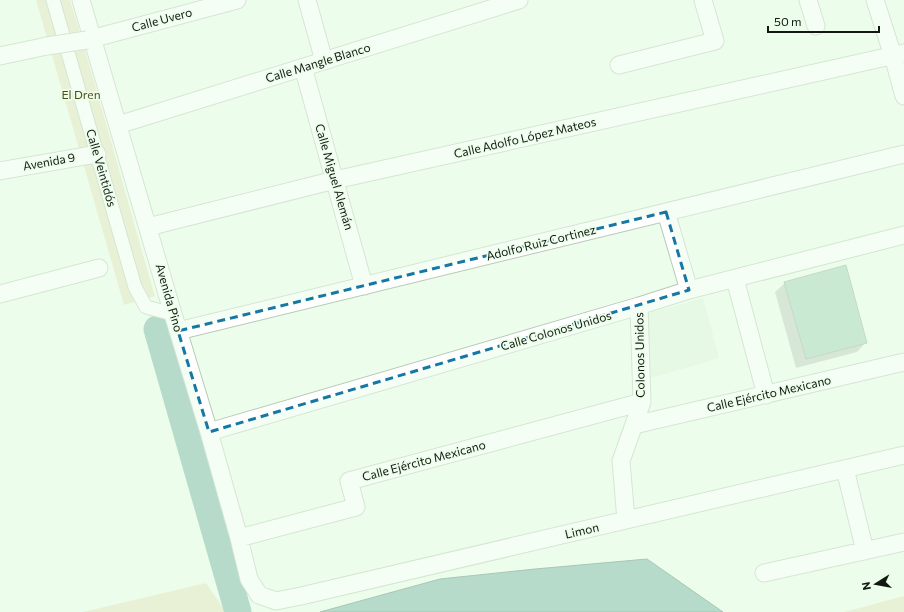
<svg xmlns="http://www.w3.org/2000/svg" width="904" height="612" font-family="Commissioner,sans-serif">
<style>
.built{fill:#ddf4db}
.green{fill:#e3e3bb}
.water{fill:#73b1a4;stroke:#568378}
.shadow{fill:#0003}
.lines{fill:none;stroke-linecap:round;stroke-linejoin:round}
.river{stroke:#73b1a4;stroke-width:27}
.building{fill:#9dd1b6;stroke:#96ada0}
.pedestrian-casing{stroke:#b8c9b7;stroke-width:15}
.minor-casing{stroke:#b8c9b7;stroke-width:19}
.pedestrian{stroke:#fff;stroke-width:13}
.minor{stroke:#fff;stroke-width:17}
.minor-bridge-casing{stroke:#b8c9b7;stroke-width:19;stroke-linecap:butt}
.minor-bridge{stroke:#fff;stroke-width:17}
.marked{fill:none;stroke:#1578a4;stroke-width:3;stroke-dasharray:8 5;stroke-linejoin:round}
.labels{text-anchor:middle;stroke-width:3.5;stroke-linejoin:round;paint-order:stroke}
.street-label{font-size:12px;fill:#121811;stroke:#ecfeeb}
.park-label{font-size:12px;fill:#504e13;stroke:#ecfeeb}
</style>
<rect width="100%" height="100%" fill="#ecfeeb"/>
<path class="built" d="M 703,298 L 719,358 L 651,378 L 647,314 Z"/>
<path class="green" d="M 36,0 L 70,0 C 100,98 126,197 155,296 L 124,305 Z
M 206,583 L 226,612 L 83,612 Z
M 904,596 L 904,612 L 844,612 Z"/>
<path class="water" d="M 647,559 L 723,612 L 320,612 L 440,579 L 535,569 Z"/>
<path class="shadow" d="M 785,283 L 866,342 L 857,352 L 796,368 L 775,292 Z"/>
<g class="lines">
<path class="river" d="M 157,329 L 238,612"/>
</g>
<path class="building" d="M 846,265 L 867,343 L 806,359 L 784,282 Z"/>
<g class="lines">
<g class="pedestrian-casing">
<path id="pedestrian" d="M 53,0 L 135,287 L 146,307 L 173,314"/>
</g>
<g class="minor-casing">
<path id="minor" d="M 81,0 L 173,314 L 209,432 L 239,538 L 249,579 L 259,595 L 276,601 L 301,596 L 904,455
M 307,0 L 324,61
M 808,0 L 816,26
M 875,0 L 893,56 L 904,96
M 87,40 L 237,0
M 0,56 L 47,46
M 619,65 L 715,41 L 703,0
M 303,67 L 364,286
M 118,125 L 519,0
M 0,171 L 97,154
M 666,212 L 689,290
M 148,227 L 335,180 L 904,53
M 735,279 L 766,395
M 0,294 L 99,268
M 178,331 L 904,154
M 634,425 L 904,362
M 209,432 L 639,306 L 689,290 L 904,235
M 845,469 L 865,551
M 626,520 L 621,461 L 642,402 L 639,306
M 239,538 L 356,507 L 349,481 L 642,402
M 764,573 L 904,542"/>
</g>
<use href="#pedestrian" class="pedestrian"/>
<use href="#minor" class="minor"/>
<g class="minor-bridge-casing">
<path id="minor-bridge" d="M 47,46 L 87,40"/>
</g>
<use href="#minor-bridge" class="minor-bridge"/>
</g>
<path d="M0 0H904V612H0ZM 666,212 L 689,290 L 209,432 L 178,331 Z" fill="#ecfeeb" fill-opacity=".55" fill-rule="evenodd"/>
<path class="marked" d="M 666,212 L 689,290 L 209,432 L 178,331 Z"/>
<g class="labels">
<g class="street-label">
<text transform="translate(162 20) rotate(-15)" y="4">Calle Uvero</text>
<text transform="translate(318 63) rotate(-17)" y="4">Calle Mangle Blanco</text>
<text transform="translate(525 138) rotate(-13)" y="4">Calle Adolfo López Mateos</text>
<text transform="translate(49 162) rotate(-10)" y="4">Avenida 9</text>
<text transform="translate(101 168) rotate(74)" y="4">Calle Veintidós</text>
<text transform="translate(334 177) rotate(74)" y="4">Calle Miguel Alemán</text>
<text transform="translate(541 243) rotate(-14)" y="4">Adolfo Ruiz Cortinez</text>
<text transform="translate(169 298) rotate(74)" y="4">Avenida Pino</text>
<text transform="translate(556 331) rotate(-16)" y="4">Calle Colonos Unidos</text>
<text transform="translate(640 355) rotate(-91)" y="4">Colonos Unidos</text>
<text transform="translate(769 394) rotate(-13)" y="4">Calle Ejército Mexicano</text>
<text transform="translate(424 461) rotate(-15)" y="4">Calle Ejército Mexicano</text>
<text transform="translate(582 531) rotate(-13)" y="4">Limon</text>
</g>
<g class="park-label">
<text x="81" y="99">El Dren</text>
</g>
</g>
<g transform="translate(876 584) rotate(259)" stroke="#ecfeeb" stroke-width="3" paint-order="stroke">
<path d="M0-3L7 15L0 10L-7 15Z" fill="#121811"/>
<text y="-6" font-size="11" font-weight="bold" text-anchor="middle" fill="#121811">N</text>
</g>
<path d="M768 26v6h111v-6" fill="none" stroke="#121811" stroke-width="2"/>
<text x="774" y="26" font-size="12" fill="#121811" stroke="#ecfeeb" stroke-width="3" paint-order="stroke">50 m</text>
</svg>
